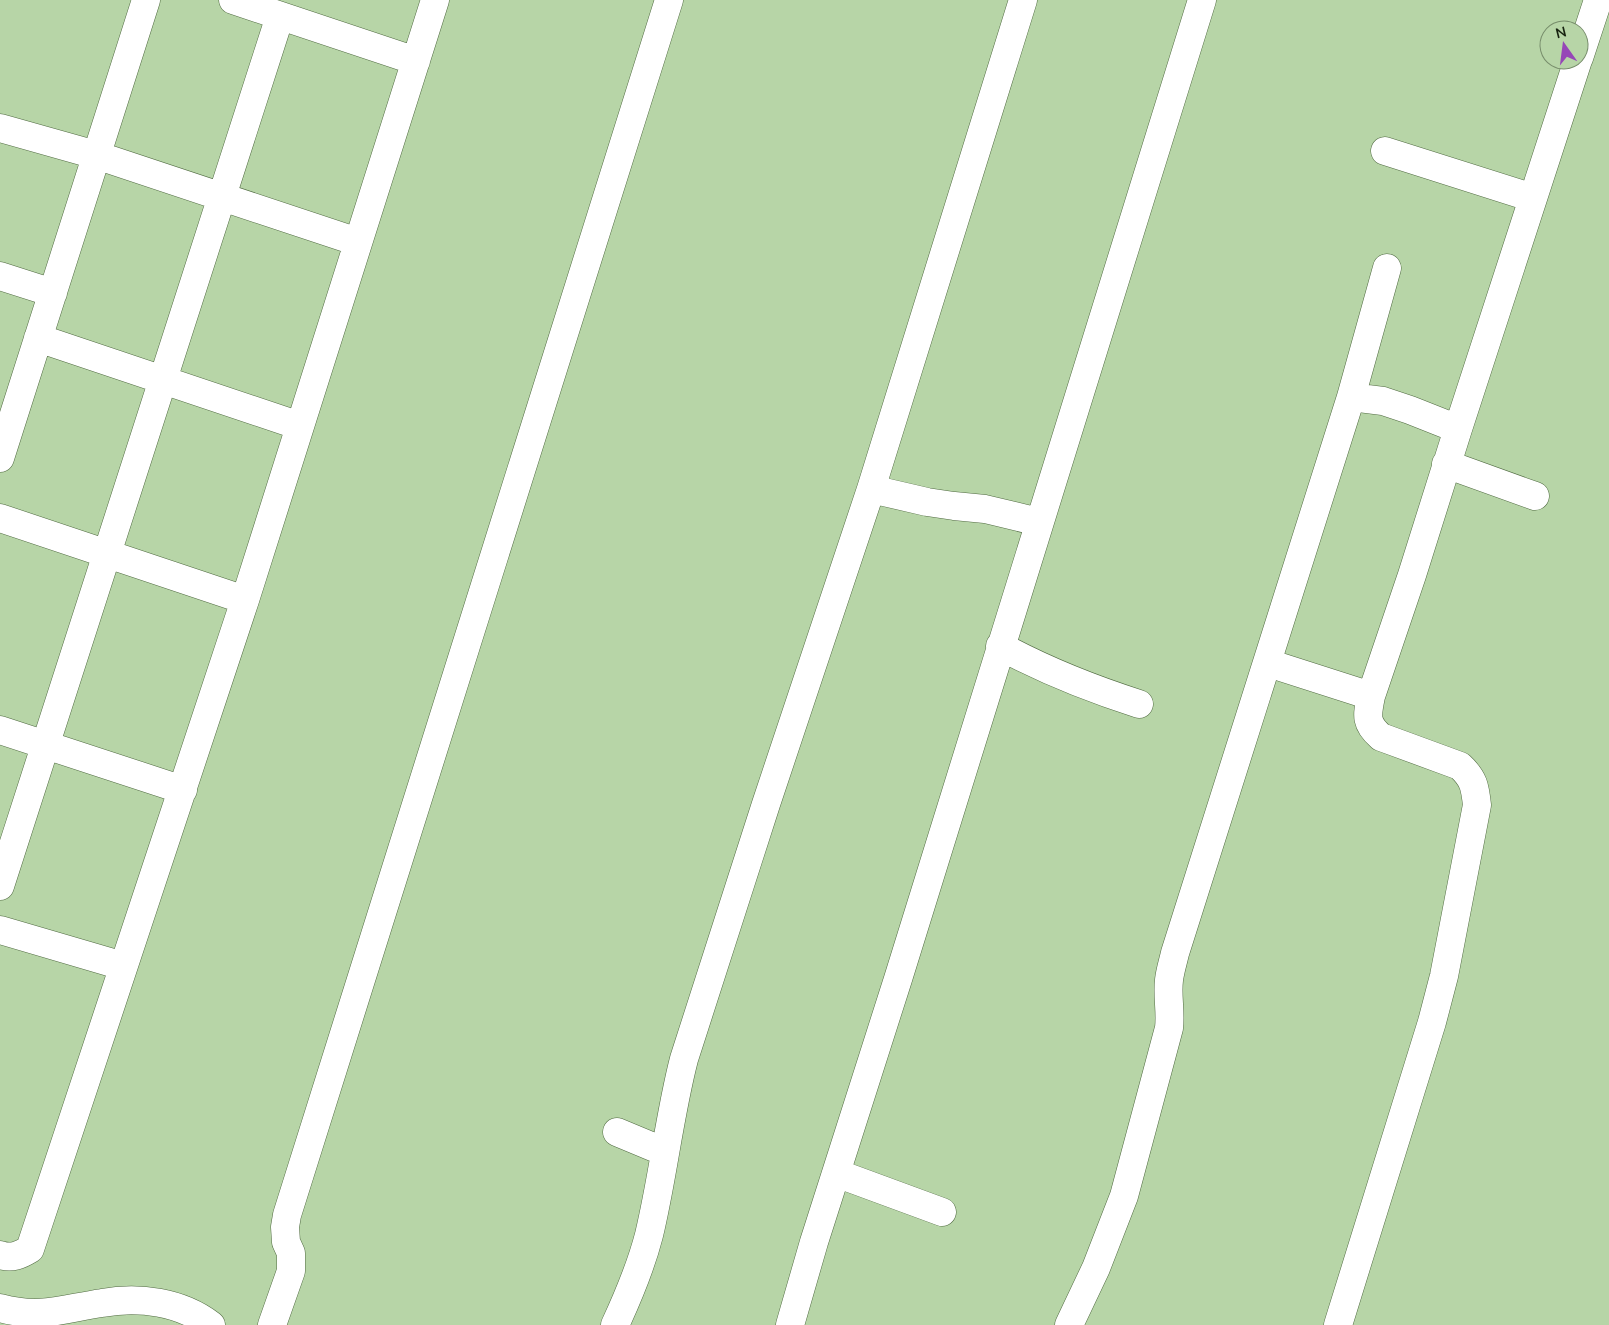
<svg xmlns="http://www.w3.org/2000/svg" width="1609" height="1325" font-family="Mulish,sans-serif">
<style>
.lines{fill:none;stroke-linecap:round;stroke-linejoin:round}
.minor-casing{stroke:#516b42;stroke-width:29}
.minor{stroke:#fff;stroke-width:28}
</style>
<rect width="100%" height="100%" fill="#b7d5a7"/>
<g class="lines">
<g class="minor-casing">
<path id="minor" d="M 233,0 L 416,61
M 1579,58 L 1598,0
M 0,128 L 96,155 L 358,242
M 1385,151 L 1533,198
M 0,276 L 53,293
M 38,338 L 300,426
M 1351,397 L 1383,401 L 1410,410 L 1458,429
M 0,458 L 146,0
M 1446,464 L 1535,496
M 871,489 L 927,502 L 954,506 L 985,509 L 1039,522
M 0,518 L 245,600
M 1000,646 C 1046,671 1089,688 1139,704
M 1268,663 L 1371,696
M 0,730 L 183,790
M 0,886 L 280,16
M 0,930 L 123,966
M 617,1132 L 665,1152
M 836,1173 L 942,1212
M 0,1255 C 12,1259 20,1255 30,1249 L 245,600 L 435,0
M 0,1308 C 41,1319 62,1309 102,1303 C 139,1296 181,1302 211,1325
M 272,1325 L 291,1271 L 291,1253 L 286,1242 L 285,1227 L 287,1215 L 669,0
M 615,1325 C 628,1297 641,1266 649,1235 C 663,1177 669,1117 684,1059 L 766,804 L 871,489 L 1023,0
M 790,1325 L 814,1242 L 898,979 L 1202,0
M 1069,1325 L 1096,1268 L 1124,1196 L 1169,1028 C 1171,1012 1167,996 1169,980 C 1170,971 1173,962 1175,953 L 1351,397 L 1387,268
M 1338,1325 L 1432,1022 L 1444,976 L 1477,805 C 1475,787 1474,779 1460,766 L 1381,737 C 1365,723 1367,716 1371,696 L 1412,575 L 1458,429 L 1578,60"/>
</g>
<use href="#minor" class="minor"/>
</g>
<g transform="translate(1564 45) rotate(346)"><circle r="24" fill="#b7d5a7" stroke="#778d6b"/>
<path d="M0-4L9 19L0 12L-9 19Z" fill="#9647b7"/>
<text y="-8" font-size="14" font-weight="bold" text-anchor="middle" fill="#172210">N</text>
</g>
</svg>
